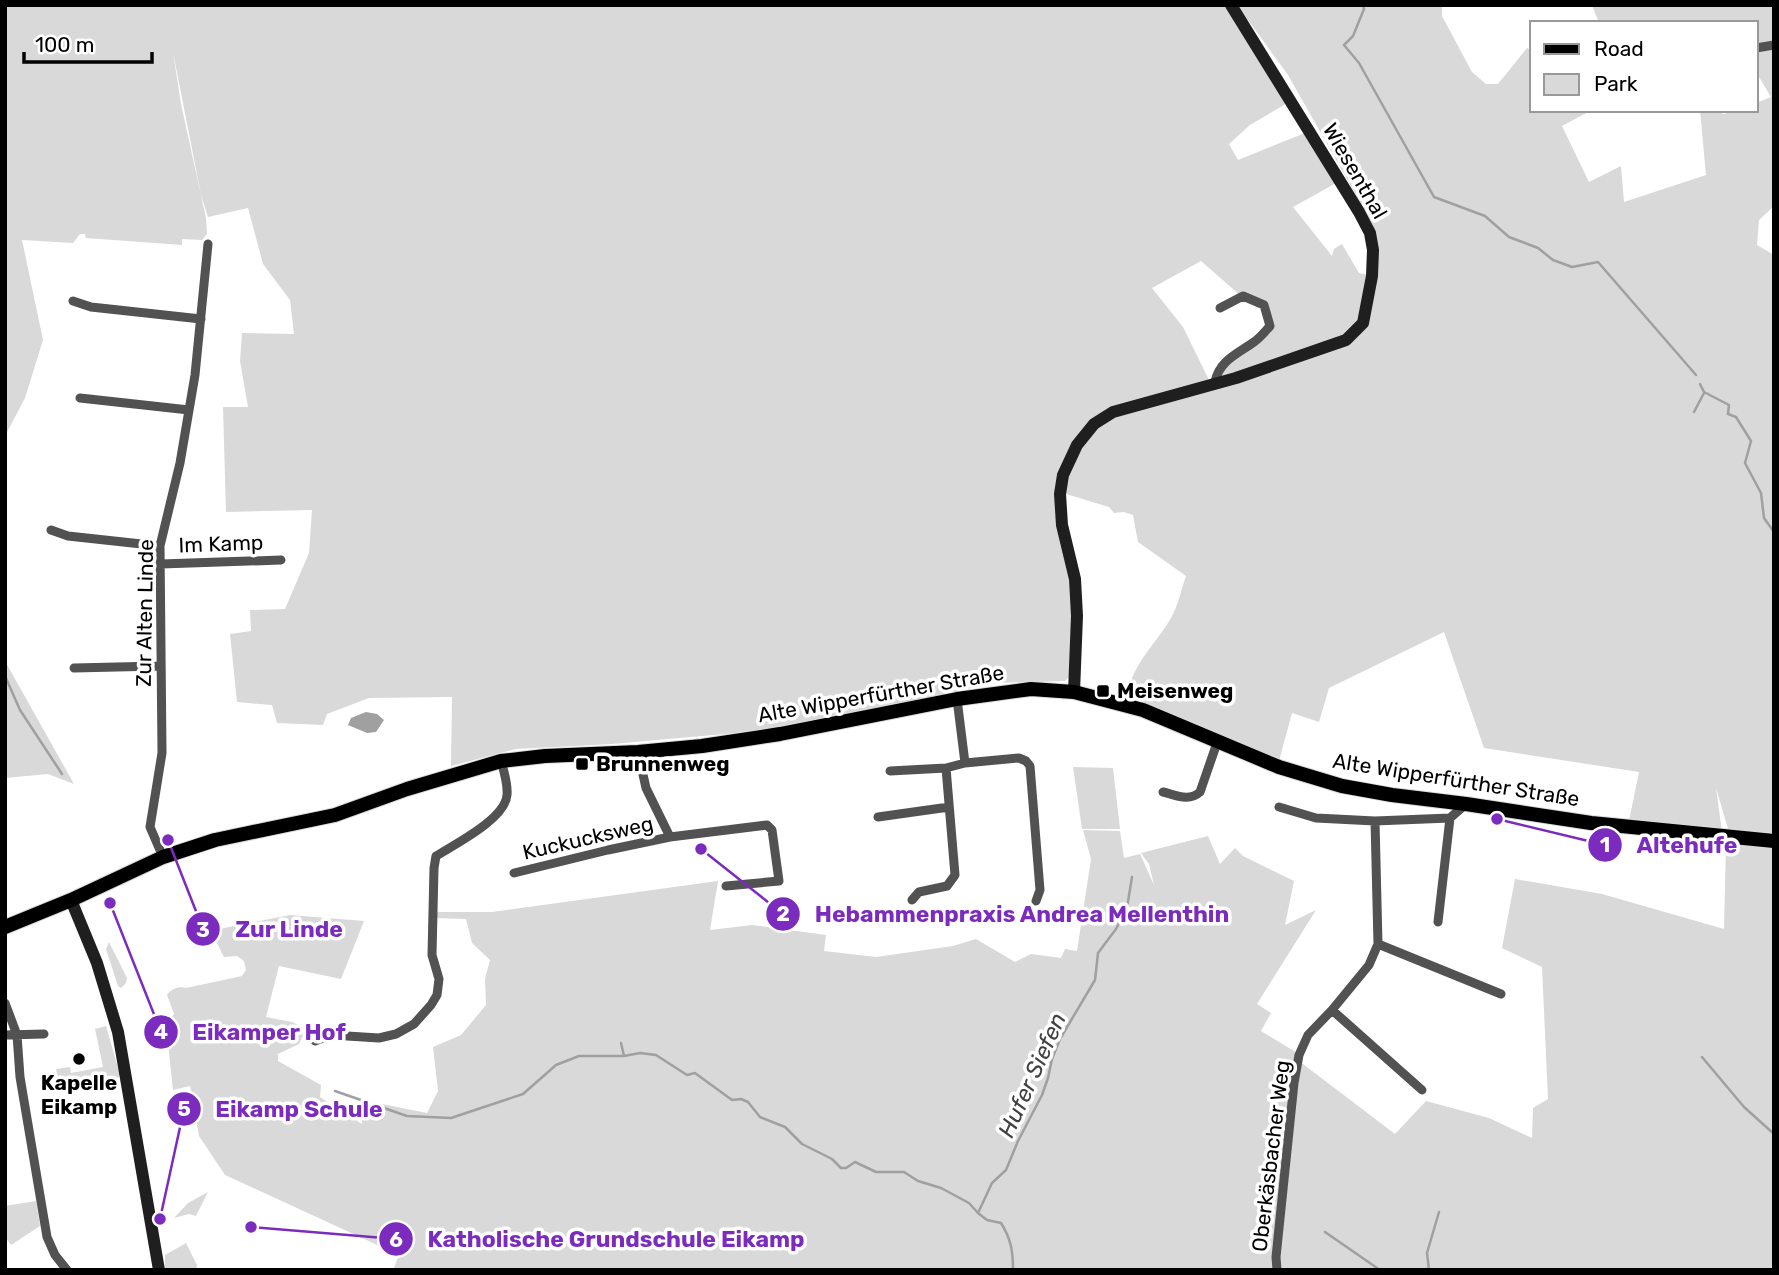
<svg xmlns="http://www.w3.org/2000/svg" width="1779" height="1275" font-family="Rubik,sans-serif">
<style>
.green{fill:#d9d9d9}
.water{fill:#a0a0a0}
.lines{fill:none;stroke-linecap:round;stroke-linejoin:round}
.stream{stroke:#a0a0a0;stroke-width:2.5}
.primary-casing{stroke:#dbdbdb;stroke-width:16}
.street{stroke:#525252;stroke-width:9}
.secondary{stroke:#1f1f1f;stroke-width:12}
.primary{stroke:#000;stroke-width:14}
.poi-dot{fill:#000;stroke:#fff;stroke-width:2.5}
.labels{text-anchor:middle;stroke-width:7;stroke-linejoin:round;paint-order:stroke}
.street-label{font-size:21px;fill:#000;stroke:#fff}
.poi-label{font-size:21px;font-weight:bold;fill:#000;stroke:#fff;text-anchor:start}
.water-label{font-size:23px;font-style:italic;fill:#414141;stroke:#fff}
.leader{fill:none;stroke:#7b2cbf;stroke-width:2.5}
.callout-dot{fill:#7b2cbf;stroke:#fff;stroke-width:2.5}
.mark-label{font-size:21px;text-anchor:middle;font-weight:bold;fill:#fff}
.callout-label{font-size:23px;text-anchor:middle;font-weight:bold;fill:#7b2cbf;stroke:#fff;stroke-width:7;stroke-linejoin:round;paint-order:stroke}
</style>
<rect width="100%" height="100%" fill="#fff"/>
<path class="green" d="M 5,5 L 1227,5 L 1236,22 L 1289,102 L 1250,125 L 1229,144 L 1238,160 L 1305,133 L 1338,182 L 1293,207 L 1332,256 L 1334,249 L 1342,244 L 1359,273 L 1374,276 C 1381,259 1378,243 1373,225 L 1288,75 L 1248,20 L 1240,19 L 1233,5 L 1442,5 L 1442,16 L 1472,72 L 1486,84 L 1498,84 L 1527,48 L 1532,50 L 1532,110 L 1592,110 L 1562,126 L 1589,182 L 1621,166 L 1624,202 L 1706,175 L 1700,110 L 1712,110 L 1724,114 L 1735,110 L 1756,110 L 1756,103 L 1771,97 L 1756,72 L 1756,51 L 1774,48 L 1774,206 L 1759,220 L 1757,245 L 1774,255 L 1774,835 L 1729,832 L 1716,788 L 1722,832 L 1629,821 L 1639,772 L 1484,748 L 1444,632 L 1329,688 L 1319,722 L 1292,713 L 1279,761 L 1164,712 L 1128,700 C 1127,669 1157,643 1171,618 C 1178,606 1181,590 1186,576 L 1138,542 L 1133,515 L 1124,512 L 1114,513 L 1109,507 L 1063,493 C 1067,469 1078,442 1097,426 C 1120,407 1185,393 1216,383 C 1220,361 1238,355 1255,343 C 1261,338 1266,332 1272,327 L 1264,304 L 1241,296 L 1201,261 L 1152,288 L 1183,327 L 1209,380 L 1111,409 L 1090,423 L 1072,445 L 1058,474 L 1055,495 L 1058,525 L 1071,579 L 1075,616 L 1071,675 L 1065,681 L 996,683 L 769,730 L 612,744 L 516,749 L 451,766 L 452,697 L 369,698 L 327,714 L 323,725 L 277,723 L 272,705 L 237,702 L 230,634 L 251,631 L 250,610 L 285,609 L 309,553 L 312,510 L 226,512 L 223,407 L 248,407 L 240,361 L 242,333 L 294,334 L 290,300 L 263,264 L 248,208 L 208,217 L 201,195 L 173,52 L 181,104 L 206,218 L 207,234 L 202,240 L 182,239 L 182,245 L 86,238 L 85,234 L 80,234 L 73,243 L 22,240 L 43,340 L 25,398 L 5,436 Z
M 1592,5 L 1774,5 L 1774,45 L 1756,48 L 1756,23 L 1599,23 Z
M 5,661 L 74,784 L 48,774 L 5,778 Z
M 1073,767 L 1113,768 L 1120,829 L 1082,829 Z
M 1083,830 L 1120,831 L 1124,858 L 1140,854 L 1154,885 L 1149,864 L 1141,853 L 1208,836 L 1220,864 L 1235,848 L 1243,856 L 1294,881 L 1285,925 L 1316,910 L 1257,1004 L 1271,1013 L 1261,1031 L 1299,1054 L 1299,1061 L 1395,1134 L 1426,1101 L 1489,1118 L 1532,1138 L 1533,1108 L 1548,1099 L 1542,967 L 1502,948 L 1515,879 L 1602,894 L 1724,929 L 1726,844 L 1774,847 L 1774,1270 L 393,1270 L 399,1255 L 225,1175 L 199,1136 L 190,1086 L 173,1090 L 166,1025 L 174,1014 L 167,995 C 171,988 181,986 186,988 L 242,976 L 246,970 L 244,961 L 237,956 L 224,957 L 215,939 L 219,929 L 290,915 L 364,921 L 341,979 L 279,966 L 266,1017 L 292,1022 L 306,1029 L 299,1044 L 278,1054 L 278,1061 L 321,1085 L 320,1097 L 362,1124 L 362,1100 L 427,1113 L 438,1091 L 433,1047 L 461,1035 L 486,1005 L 485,979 L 490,960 L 472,943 L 466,919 L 434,918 L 434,912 L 492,912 L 718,881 L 710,930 L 752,925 L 826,935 L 824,951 L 876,957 L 953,946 L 976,939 L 1015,962 L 1031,954 L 1061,958 L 1065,949 L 1077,951 L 1091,859 Z
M 109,942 L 127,978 L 126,983 L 121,988 L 118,986 L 106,949 Z
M 106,1026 L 120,1075 L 114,1082 L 66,1091 L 60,1089 L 56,1069 L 70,1067 L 71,1073 L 103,1067 L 95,1029 Z
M 208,1192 L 196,1216 L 189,1214 L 174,1218 L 188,1203 Z
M 36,1201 L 40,1226 L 11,1245 L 5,1237 L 5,1206 Z
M 186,1243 L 197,1265 L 196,1270 L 165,1270 L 165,1255 Z"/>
<path class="water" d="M 366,712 L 377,714 L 384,720 L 376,732 L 367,733 L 348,725 L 351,718 Z"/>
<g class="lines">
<path class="stream" d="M 1363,5 L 1364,9 L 1353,36 L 1344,45 L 1359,63 L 1434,197 L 1485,216 L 1509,237 L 1538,248 L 1553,260 L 1572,267 L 1598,262 L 1696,375
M 1700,384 L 1704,392 L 1729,405 L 1728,414 L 1736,417 L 1751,441 L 1745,463 L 1761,493 L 1764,518 L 1774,532
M 1694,412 L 1704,393
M 5,676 L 20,710 L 62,774
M 621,1043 L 624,1056
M 1702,1057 L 1744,1107 L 1774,1134
M 335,1091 L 407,1116 L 451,1118 L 523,1094 L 556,1065 L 579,1056 L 624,1056 L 640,1053 L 656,1055 L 687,1075 L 695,1073 L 732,1100 L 741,1099 L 748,1102 L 760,1117 L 785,1127 L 802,1144 L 832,1159 L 841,1168 L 846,1168 L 855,1162 L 876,1172 L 904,1172 L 918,1181 L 941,1188 L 969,1203 L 978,1213
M 1325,1232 L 1380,1270
M 1013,1270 C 1013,1251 1011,1239 1001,1223 L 987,1220 L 978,1213 L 992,1183 L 1006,1170 L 1018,1141 L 1042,1095 L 1048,1078 L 1052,1059 L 1060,1039 L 1095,980 L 1098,953 L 1116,929 L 1127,908 L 1132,877
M 1429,1270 L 1427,1253 L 1439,1212"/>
<g class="primary-casing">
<path id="primary" d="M 5,927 L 71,900 L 163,857 L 215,840 L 335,815 L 407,789 L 501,761 L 545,756 L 638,752 L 702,746 L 780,734 L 957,699 L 1031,689 L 1074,692 L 1143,710 L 1279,767 L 1342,786 L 1392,795 L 1466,804 L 1591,823 L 1774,841"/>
</g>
<path class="street" d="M 1756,48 L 1774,45
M 73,301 L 91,307 L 201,319
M 1215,382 C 1219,361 1237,354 1254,342 C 1260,338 1265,332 1270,326 L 1264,305 L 1243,296 L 1220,308
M 80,398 L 189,410
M 51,530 L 68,536 L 160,546
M 161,564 L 281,560
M 74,668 L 160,666
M 957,699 L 965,763 L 1019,758 L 1026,761 L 1030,766 L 1040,890 L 1036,901
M 638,752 L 646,788 L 670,837 L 767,825 L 772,830 L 779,881 L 726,886
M 890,771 L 946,768 L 965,763
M 1163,792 C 1176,795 1189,802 1200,792 L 1218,740
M 1279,807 L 1316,818 L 1375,821 L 1450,818 L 1466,804
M 878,817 L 949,807
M 163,857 L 150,827 L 162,753 L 160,546 L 180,463 L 195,375 L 208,244
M 514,873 L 608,850 L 670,837
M 912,900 L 919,892 L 947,886 L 955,875 L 946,768
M 1438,922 L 1450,818
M 1378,944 L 1501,994
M 5,1003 L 17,1035 L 20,1077 L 47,1237 L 55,1255 L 67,1270
M 1332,1010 L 1422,1090
M 5,1035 L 44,1034
M 315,1041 L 331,1035 L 379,1038 L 396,1034 L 414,1024 L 431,1005 L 437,995 L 439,979 L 432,955 L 434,868 L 436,856 C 455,844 505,819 507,795 C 508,785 504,771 501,761
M 1277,1270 L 1276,1257 L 1294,1083 L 1299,1055 L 1308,1035 L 1332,1010 L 1369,965 L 1378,944 L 1375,821"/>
<path class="secondary" d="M 1074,692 L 1077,616 L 1075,579 L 1062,525 L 1060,494 L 1063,475 L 1077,445 L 1094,424 L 1113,412 L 1236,378 L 1346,340 L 1363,323 L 1372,276 L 1373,250 L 1370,233 L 1359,212 L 1231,5
M 71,900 L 97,963 L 118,1032 L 159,1270"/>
<use href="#primary" class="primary"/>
</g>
<g class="poi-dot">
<rect x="1096" y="684" width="14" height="14" rx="3.5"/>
<rect x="575" y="757" width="14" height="14" rx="3.5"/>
<circle cx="79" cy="1059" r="7"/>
</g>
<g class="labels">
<g class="street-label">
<text transform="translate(1355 171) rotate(60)" y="7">Wiesenthal</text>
<text transform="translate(221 544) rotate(-2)" y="7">Im Kamp</text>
<text transform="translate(145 613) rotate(-89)" y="7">Zur Alten Linde</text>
<text transform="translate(881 694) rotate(-10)" y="7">Alte Wipperfürther Straße</text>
<text transform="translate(1456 780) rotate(9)" y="7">Alte Wipperfürther Straße</text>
<text transform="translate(588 838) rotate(-13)" y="7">Kuckucksweg</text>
<text transform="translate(1271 1156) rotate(-83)" y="7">Oberkäsbacher Weg</text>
</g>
<g class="poi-label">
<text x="1117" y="698">Meisenweg</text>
<text x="596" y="771">Brunnenweg</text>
<text x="79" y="1090" text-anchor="middle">Kapelle<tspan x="79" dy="24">Eikamp</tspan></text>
</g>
<g class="water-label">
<text transform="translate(1032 1075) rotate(-66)" y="8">Hufer Siefen</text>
</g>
</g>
<path class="leader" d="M1497 819L1605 845M701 849L783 914M168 840L203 929M110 903L161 1032M160 1219L184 1109M251 1227L396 1239"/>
<g class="callout-dot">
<circle cx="1497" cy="819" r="7"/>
<circle cx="701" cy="849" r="7"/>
<circle cx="168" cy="840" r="7"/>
<circle cx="110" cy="903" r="7"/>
<circle cx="160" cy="1219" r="7"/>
<circle cx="251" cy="1227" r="7"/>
<circle cx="1605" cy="845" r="18"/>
<circle cx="783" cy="914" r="18"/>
<circle cx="203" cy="929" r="18"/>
<circle cx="161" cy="1032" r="18"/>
<circle cx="184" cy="1109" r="18"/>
<circle cx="396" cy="1239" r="18"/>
</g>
<g class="mark-label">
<text x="1605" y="852">1</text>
<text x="783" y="921">2</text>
<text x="203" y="937">3</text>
<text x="161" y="1039">4</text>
<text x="184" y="1116">5</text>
<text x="396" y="1247">6</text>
</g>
<g class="callout-label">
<text x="1687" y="853">Altehufe</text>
<text x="1022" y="922">Hebammenpraxis Andrea Mellenthin</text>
<text x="289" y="937">Zur Linde</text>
<text x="269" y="1040">Eikamper Hof</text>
<text x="299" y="1117">Eikamp Schule</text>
<text x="616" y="1247">Katholische Grundschule Eikamp</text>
</g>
<rect width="1779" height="1275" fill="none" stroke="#000000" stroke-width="14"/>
<rect x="1530" y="21" width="228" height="91" fill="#ffffff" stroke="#999999" stroke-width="2"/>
<rect x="1544" y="44" width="35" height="10" fill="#000000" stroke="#999999" stroke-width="2"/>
<text x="1594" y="56" font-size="21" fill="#000000">Road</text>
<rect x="1544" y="74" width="35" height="21" fill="#d9d9d9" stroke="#999999" stroke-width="2"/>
<text x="1594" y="91" font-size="21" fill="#000000">Park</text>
<path d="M24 52v10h128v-10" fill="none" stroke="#000000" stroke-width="3.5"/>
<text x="35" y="52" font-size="21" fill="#000000" stroke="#ffffff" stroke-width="5" paint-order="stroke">100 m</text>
</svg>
